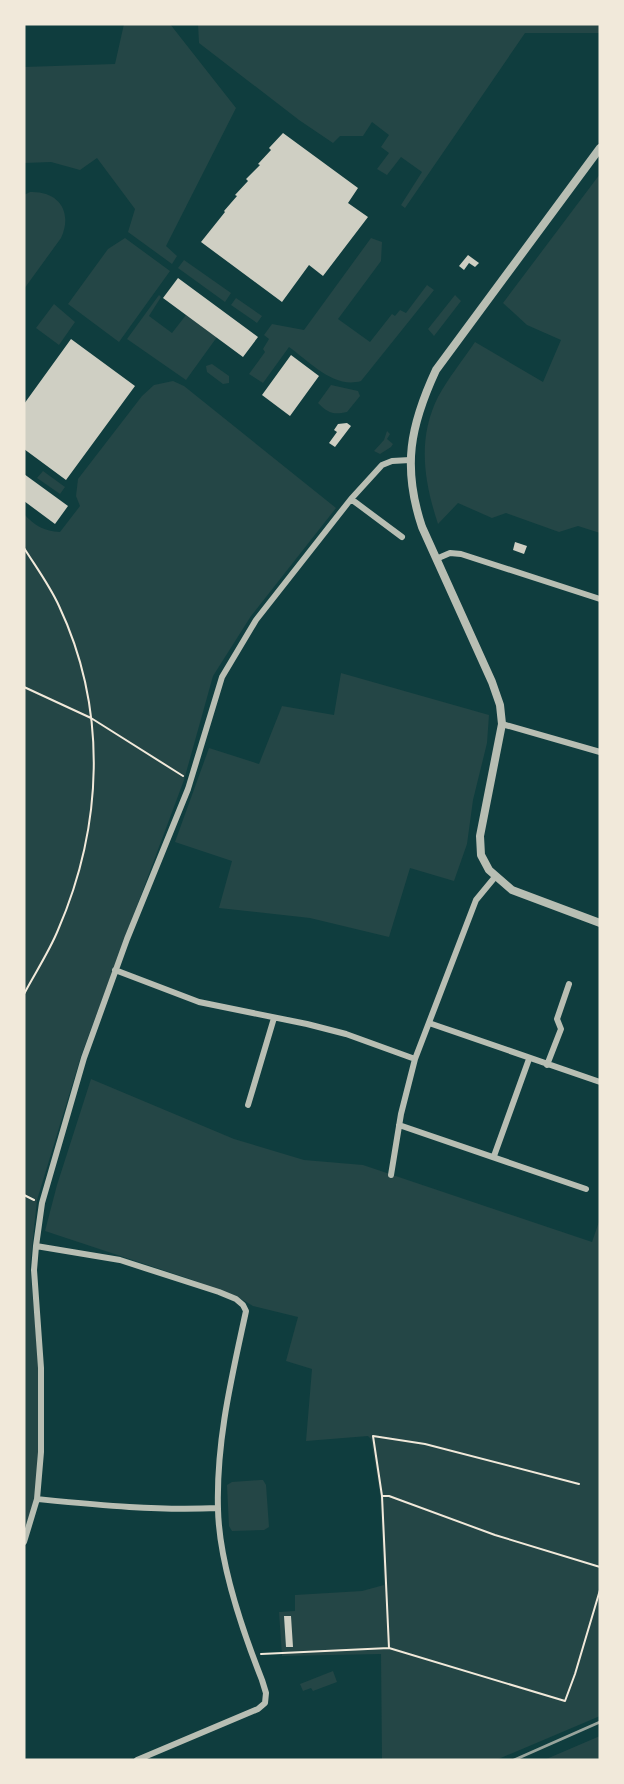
<svg xmlns="http://www.w3.org/2000/svg" width="624" height="1784" font-family="'Fira Sans',sans-serif">
<style>
.green{fill:#244646}
.building{fill:#cfcfc3}
.lines{fill:none;stroke-linecap:round;stroke-linejoin:round}
.path{stroke:#f1e9da;stroke-width:2}
.minor{stroke:#b8beb3;stroke-width:6}
.tertiary{stroke:#b8beb3;stroke-width:8}
.rail{stroke:#97a49c;stroke-width:3}
</style>
<rect width="100%" height="100%" fill="#0f3d3e"/>
<path class="green" d="M 124,24 L 170,24 L 236,108 L 166,246 L 177,256 L 172,264 L 128,232 L 135,209 L 97,158 L 80,170 L 51,162 L 24,163 L 24,67 L 115,64 Z
M 198,24 L 600,24 L 600,33 L 525,33 L 405,208 L 401,205 L 422,172 L 401,157 L 387,175 L 377,169 L 389,153 L 381,147 L 389,135 L 372,122 L 363,136 L 340,136 L 333,143 L 299,120 L 199,43 Z
M 600,174 L 600,533 L 578,526 L 559,532 L 506,513 L 492,518 L 458,503 L 438,524 C 424,481 417,439 438,397 C 448,378 463,360 475,342 L 543,382 L 561,340 L 527,325 L 503,303 Z
M 30,192 C 59,191 73,212 61,238 L 24,289 L 24,195 Z
M 125,238 L 170,271 L 119,342 L 68,304 L 108,249 Z
M 371,238 L 382,242 L 381,261 L 338,319 L 370,342 L 392,314 L 395,316 L 400,310 L 406,313 L 427,285 L 434,290 L 361,381 C 334,389 310,362 289,347 L 263,383 L 249,374 L 265,352 L 263,349 L 269,339 L 264,335 L 272,324 L 304,330 Z
M 184,260 L 231,293 L 225,302 L 178,268 Z
M 159,295 L 161,297 L 149,316 L 172,333 L 186,315 L 217,337 L 186,380 L 127,339 Z
M 455,295 L 461,301 L 434,336 L 428,329 Z
M 236,298 L 262,316 L 257,323 L 231,305 Z
M 54,304 L 75,322 L 59,345 L 36,328 Z
M 212,364 L 229,376 L 229,383 L 223,384 L 207,372 L 206,366 Z
M 173,381 L 184,386 L 336,508 L 251,616 L 213,676 L 184,780 L 81,1056 L 37,1200 L 30,1267 L 39,1367 L 39,1431 L 36,1496 L 24,1531 L 24,514 C 35,526 44,531 60,532 L 80,506 L 76,496 L 78,479 L 142,396 L 154,385 Z
M 331,385 L 358,391 L 360,396 L 347,412 C 333,415 328,413 318,403 Z
M 387,431 L 390,434 L 387,439 L 393,444 L 391,447 L 380,454 L 374,451 L 384,440 Z
M 43,471 L 65,487 L 60,494 L 37,478 Z
M 341,673 L 489,715 L 487,743 L 473,800 L 467,844 L 454,881 L 410,868 L 389,937 L 310,918 L 219,908 L 232,861 L 175,842 L 209,748 L 259,764 L 282,706 L 334,715 Z
M 91,1079 L 234,1139 L 304,1160 L 363,1165 L 592,1242 L 600,1219 L 600,1716 L 496,1760 L 382,1760 L 381,1654 L 282,1656 L 279,1612 L 295,1611 L 295,1595 L 362,1591 L 384,1585 L 380,1494 L 371,1439 L 368,1436 L 306,1441 L 312,1369 L 286,1361 L 298,1317 L 253,1306 L 238,1297 L 187,1278 L 45,1231 L 57,1185 Z
M 260,1480 L 263,1480 L 266,1485 L 269,1527 L 264,1530 L 232,1531 L 229,1526 L 227,1485 L 232,1482 Z
M 333,1671 L 337,1682 L 313,1691 L 311,1688 L 303,1691 L 300,1684 Z
M 600,1736 L 600,1760 L 544,1760 Z"/>
<path class="building" d="M 283,133 L 358,188 L 348,203 L 368,217 L 323,276 L 309,265 L 282,302 L 201,242 L 225,212 L 224,211 L 237,196 L 235,195 L 248,181 L 246,179 L 260,165 L 258,164 L 271,150 L 269,148 Z
M 468,255 L 479,263 L 475,267 L 469,263 L 464,270 L 459,266 Z
M 178,278 L 258,337 L 243,357 L 163,298 Z
M 71,339 L 135,386 L 66,480 L 24,449 L 24,404 Z
M 291,355 L 319,376 L 290,416 L 262,395 Z
M 347,423 L 351,426 L 335,447 L 329,443 L 337,432 L 334,430 L 338,424 Z
M 24,474 L 68,506 L 55,524 L 24,501 Z
M 515,542 L 527,546 L 524,554 L 513,550 Z
M 284,1616 L 291,1616 L 293,1647 L 286,1647 Z"/>
<g class="lines">
<path class="path" d="M 24,548 C 36,567 50,586 59,606 C 108,710 103,826 58,930 C 49,952 35,973 24,994
M 24,687 L 91,718 L 183,776
M 24,1195 L 34,1200
M 382,1496 L 389,1496 L 495,1535 L 600,1567
M 389,1648 L 382,1496 L 373,1436 L 425,1444 L 579,1484
M 261,1654 L 389,1648 L 565,1701 L 575,1674 L 600,1590"/>
<path class="minor" d="M 351,499 L 402,537
M 436,559 L 450,553 L 461,554 L 600,599
M 502,724 L 600,752
M 115,970 L 199,1002 L 307,1024 L 346,1034 L 415,1059
M 429,1023 L 600,1082
M 547,1065 L 561,1029 L 557,1019 L 569,984
M 248,1105 L 274,1018
M 399,1125 L 586,1189
M 494,1156 L 529,1059
M 391,1175 L 401,1114 L 415,1059 L 476,900 L 495,877
M 36,1246 L 120,1260 L 219,1292 L 236,1299 L 243,1305 L 246,1311 C 232,1376 216,1441 218,1509 C 219,1561 243,1632 262,1680 L 266,1693 L 265,1703 L 258,1709 L 137,1760
M 37,1499 C 98,1505 157,1511 218,1508
M 24,1542 L 37,1499 L 41,1452 L 41,1368 L 34,1270 L 36,1246 L 42,1203 L 84,1058 L 127,939 L 188,789 L 222,677 L 256,620 L 351,499 L 382,465 L 392,461 L 410,460"/>
<path class="tertiary" d="M 600,148 L 436,370 C 410,426 402,467 422,527 L 492,682 L 500,705 L 502,724 L 480,836 L 481,855 L 489,870 L 512,890 L 600,923"/>
<path class="rail" d="M 514,1760 L 600,1722"/>
</g>
<rect width="624" height="1784" fill="none" stroke="#f1e9da" stroke-width="51"/>
</svg>
